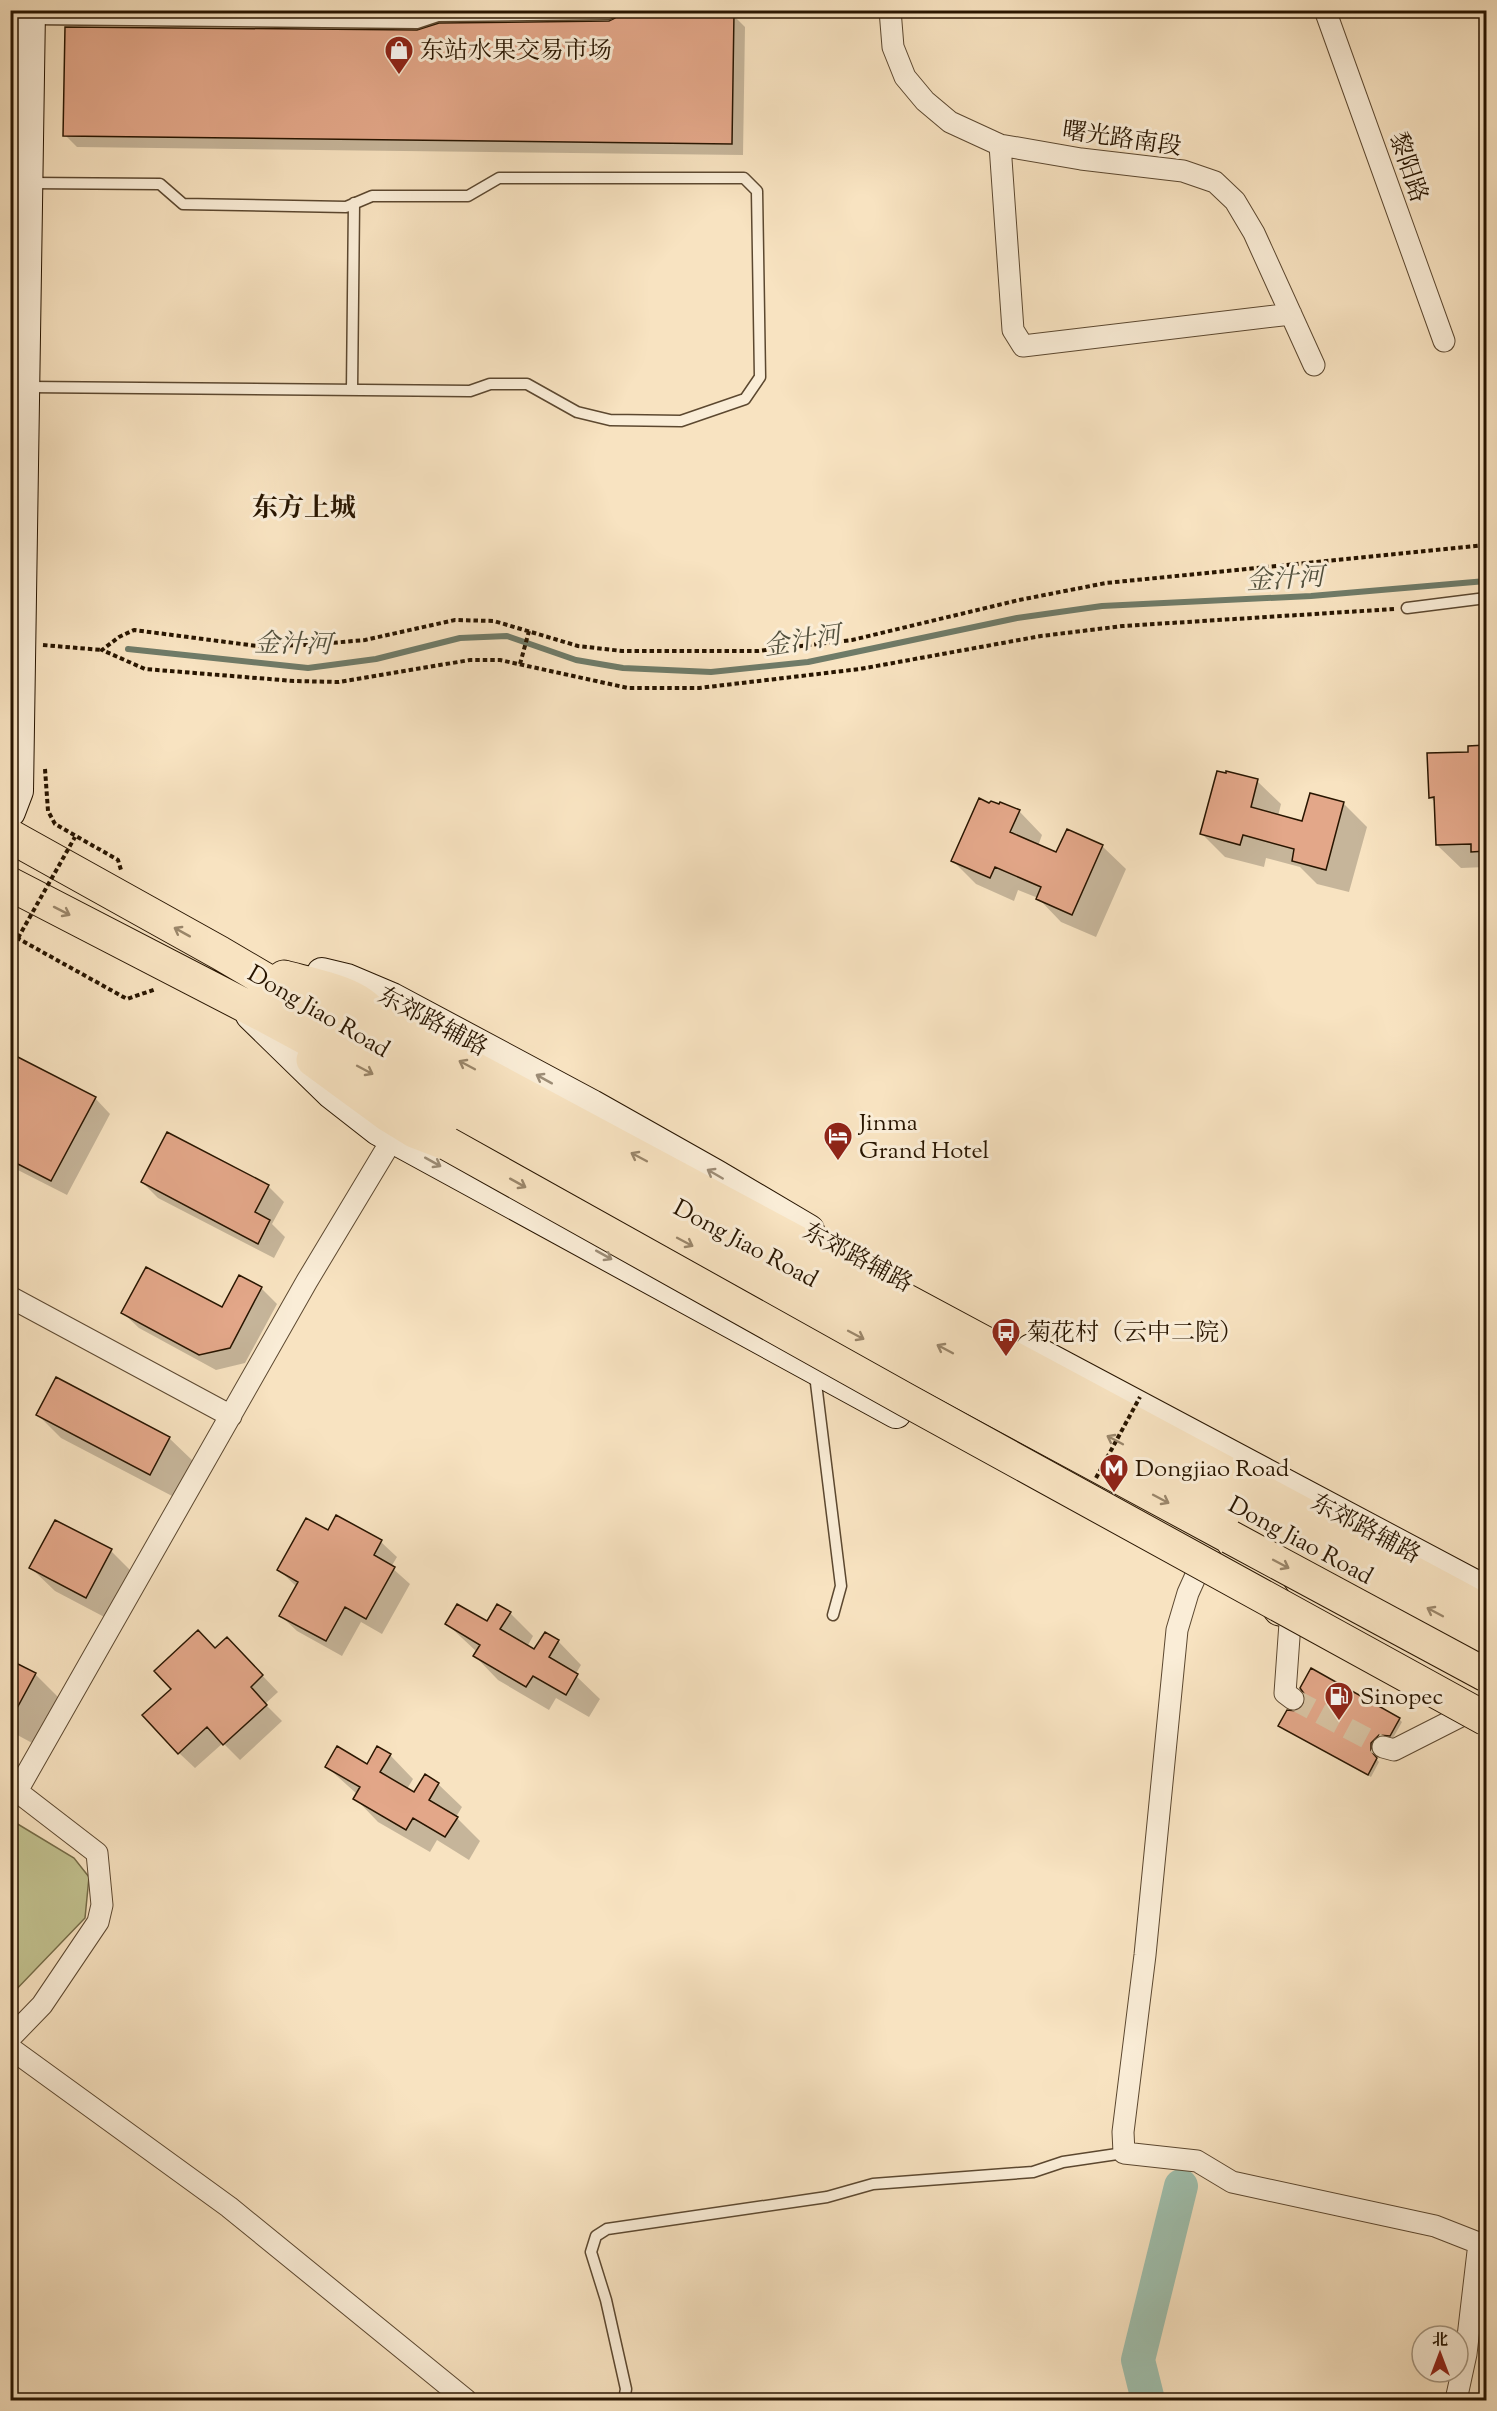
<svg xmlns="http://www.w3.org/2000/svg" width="1497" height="2411" font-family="'Sorts Mill Goudy','Noto Serif SC',serif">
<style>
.green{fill:#c2c290;stroke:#756c48;stroke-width:1.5}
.shadow{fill:#0003}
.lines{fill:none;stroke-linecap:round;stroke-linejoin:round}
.stream{stroke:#6f7b68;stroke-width:6}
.river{stroke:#9fbfad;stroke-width:34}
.building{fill:#e3a789;stroke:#281500;stroke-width:1.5}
.street-tunnel{stroke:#d9c4a4;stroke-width:21;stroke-dasharray:21 10;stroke-linecap:butt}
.lane-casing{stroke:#5c4830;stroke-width:13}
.street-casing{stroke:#5c4830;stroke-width:23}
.secondary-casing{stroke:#281500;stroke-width:32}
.primary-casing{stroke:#281500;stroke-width:35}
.highway-casing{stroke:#281500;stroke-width:35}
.path{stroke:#281500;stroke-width:4;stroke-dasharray:4.5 3;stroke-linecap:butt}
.lane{stroke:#faedd7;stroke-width:10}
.street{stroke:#faedd7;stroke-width:21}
.secondary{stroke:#faedd7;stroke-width:30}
.primary{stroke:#f8e3c1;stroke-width:33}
.highway{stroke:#f8e3c1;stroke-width:33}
.primary-bridge-casing{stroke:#281500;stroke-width:35;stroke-linecap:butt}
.highway-bridge-casing{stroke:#281500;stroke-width:35;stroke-linecap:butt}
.path-bridge{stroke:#281500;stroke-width:4;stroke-dasharray:4.5 3;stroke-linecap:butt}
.primary-bridge{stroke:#f8e3c1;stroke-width:33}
.highway-bridge{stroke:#f8e3c1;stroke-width:33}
.oneway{stroke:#9a866a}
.oneway2{stroke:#9c8c76}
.labels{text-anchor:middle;stroke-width:6;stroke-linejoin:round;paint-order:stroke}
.poi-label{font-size:24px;fill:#281500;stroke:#faedd7;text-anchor:start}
.street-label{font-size:24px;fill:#281500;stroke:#faedd7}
.neighbourhood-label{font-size:26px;font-weight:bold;fill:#281500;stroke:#faedd7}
.water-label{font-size:26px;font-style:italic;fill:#52503d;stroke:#faedd7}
</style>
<rect width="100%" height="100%" fill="#f8e3c1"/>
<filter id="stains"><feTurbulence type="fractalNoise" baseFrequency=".00333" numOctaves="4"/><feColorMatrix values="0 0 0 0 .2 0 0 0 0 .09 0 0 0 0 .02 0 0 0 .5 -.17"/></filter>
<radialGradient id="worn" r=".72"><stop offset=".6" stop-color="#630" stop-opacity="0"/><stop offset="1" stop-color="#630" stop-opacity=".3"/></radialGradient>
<path class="green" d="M 11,1820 L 74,1858 L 89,1877 L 85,1918 L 11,1995 Z"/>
<path class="shadow" d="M 66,10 L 432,11 L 443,22 L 435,24 L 609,23 L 733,15 L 745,27 L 743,155 L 77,147 L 65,135 L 432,27 L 78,23 Z
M 1486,747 L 1486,867 L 1461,868 L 1437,845 L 1436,803 L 1430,797 L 1469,754 L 1469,748 Z
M 1257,781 L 1281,804 L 1278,816 L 1303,823 L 1311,795 L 1344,804 L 1367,827 L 1349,892 L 1317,884 L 1300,867 L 1266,858 L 1264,867 L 1225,857 L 1202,834 Z
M 1019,811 L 1042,835 L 1038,846 L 1057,854 L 1102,846 L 1126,869 L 1096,937 L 1061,922 L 1038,898 L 1018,890 L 1014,901 L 976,884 L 953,861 Z
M 10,1054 L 95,1098 L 110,1114 L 67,1195 L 10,1166 Z
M 142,1182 L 268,1186 L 284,1202 L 272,1224 L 285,1237 L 274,1258 L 158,1198 Z
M 240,1277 L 261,1288 L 277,1304 L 245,1363 L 216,1370 L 139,1328 L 123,1313 L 223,1309 Z
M 38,1415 L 169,1438 L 193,1461 L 174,1497 L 61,1438 Z
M 381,1542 L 397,1557 L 391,1567 L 410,1584 L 382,1634 L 361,1622 L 342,1656 L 297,1631 L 281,1616 L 297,1587 L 279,1570 Z
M 111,1551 L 134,1574 L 110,1620 L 55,1591 L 31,1568 Z
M 510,1613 L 533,1636 L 527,1647 L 535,1651 L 558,1641 L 581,1665 L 575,1675 L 600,1699 L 589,1717 L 556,1698 L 549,1710 L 498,1680 L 475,1656 L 477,1652 L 447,1624 L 487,1623 Z
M 215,1650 L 243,1655 L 278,1692 L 265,1704 L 282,1721 L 240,1760 L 223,1743 L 195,1768 L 179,1753 Z
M 10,1661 L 35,1674 L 58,1697 L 34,1744 L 10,1731 Z
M 1399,1719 L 1402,1722 L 1393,1738 L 1383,1738 L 1374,1747 L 1374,1756 L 1379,1762 L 1371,1777 L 1284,1729 Z
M 390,1755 L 413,1779 L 407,1789 L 415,1794 L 438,1784 L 462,1807 L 456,1817 L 480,1841 L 469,1860 L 437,1840 L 430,1852 L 378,1822 L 355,1798 L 357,1794 L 327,1767 L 368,1766 Z"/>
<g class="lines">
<path class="stream" d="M 128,649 L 308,668 L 376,659 L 460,638 L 507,636 L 576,660 L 623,668 L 711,672 L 808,662 L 1017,618 L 1102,606 L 1311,596 L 1486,581"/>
<path class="river" d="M 1148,2400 L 1138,2360 L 1181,2186"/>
</g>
<path class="building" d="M 65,10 L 431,10 L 416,15 Z
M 616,12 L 734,13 L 732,144 L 63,136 L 65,27 L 417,30 L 439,23 L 609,21 L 615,18 Z
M 1486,745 L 1486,851 L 1471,852 L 1471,844 L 1436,845 L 1434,797 L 1429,798 L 1427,753 L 1468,752 L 1468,746 Z
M 1217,771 L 1226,773 L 1226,771 L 1258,779 L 1251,807 L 1302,821 L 1310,793 L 1344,802 L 1326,870 L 1292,861 L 1294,849 L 1243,835 L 1240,845 L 1200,834 Z
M 979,798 L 989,803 L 991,801 L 999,804 L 1000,802 L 1020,810 L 1010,832 L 1056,852 L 1067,829 L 1103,845 L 1072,915 L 1036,899 L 1041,887 L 995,867 L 990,878 L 951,861 Z
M 10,1053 L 96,1097 L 51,1181 L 10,1160 Z
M 167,1132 L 269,1185 L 255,1212 L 270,1220 L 258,1244 L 141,1182 Z
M 146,1267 L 222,1307 L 239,1275 L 262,1287 L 230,1348 L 199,1355 L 121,1313 Z
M 56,1377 L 170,1437 L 150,1475 L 36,1415 Z
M 336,1515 L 382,1540 L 374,1555 L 395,1567 L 366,1619 L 345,1607 L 326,1641 L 279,1616 L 298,1582 L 277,1570 L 306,1518 L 328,1530 Z
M 55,1520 L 112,1549 L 86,1598 L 29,1568 Z
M 457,1604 L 487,1621 L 497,1604 L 511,1612 L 500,1629 L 534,1649 L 545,1632 L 559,1640 L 549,1657 L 578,1674 L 566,1695 L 533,1676 L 526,1687 L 473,1656 L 480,1645 L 445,1624 Z
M 198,1630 L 215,1648 L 227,1637 L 263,1675 L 251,1687 L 267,1705 L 223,1745 L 207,1727 L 178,1754 L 142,1715 L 171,1689 L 154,1671 Z
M 10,1660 L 36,1673 L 10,1721 Z
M 1311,1668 L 1400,1718 L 1390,1736 L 1379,1735 L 1371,1743 L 1371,1751 L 1377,1758 L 1368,1775 L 1278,1726 L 1287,1710 L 1297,1711 L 1303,1706 L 1305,1695 L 1300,1688 Z
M 337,1746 L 367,1764 L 377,1746 L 391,1754 L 380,1772 L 414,1792 L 425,1774 L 439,1783 L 429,1800 L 458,1817 L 445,1837 L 413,1818 L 406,1830 L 353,1799 L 360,1787 L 325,1767 Z"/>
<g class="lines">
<path class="street-tunnel" d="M 1293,1699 L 1383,1747"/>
<g class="lane-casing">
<path id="lane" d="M 32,19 L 417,23 L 438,16 L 609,14 L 609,10
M 27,387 L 470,391 L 490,384 L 527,384 L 577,412 L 610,420 L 681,421 L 745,399 L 760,377 L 757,191 L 744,178 L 499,178 L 468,196 L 372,196 L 346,207 L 183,204 L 160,184 L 29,183
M 352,390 L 354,203
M 1407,608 L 1486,598
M 815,1375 L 841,1586 L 833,1615
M 624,2400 L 626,2389 L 606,2300 L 591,2252 L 596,2236 L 607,2229 L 827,2197 L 873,2184 L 1033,2172 L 1063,2162 L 1124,2153"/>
</g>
<g class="street-casing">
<path id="street" d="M 890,10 L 893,47 L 905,77 L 925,101 L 950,122 L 1000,145 L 1081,159 L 1183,171 L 1215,182 L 1235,201 L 1254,233 L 1314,365
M 1325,10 L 1444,341
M 1000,145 L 1013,330 L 1023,346 L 1291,314
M 10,1297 L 231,1416
M 1197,1573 L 1188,1593 L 1177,1630 L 1145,1955 L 1123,2132 L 1124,2153 L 1197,2161 L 1232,2182 L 1435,2226 L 1486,2246
M 1290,1623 L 1285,1693 L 1293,1699
M 1383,1747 L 1394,1750 L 1463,1715
M 10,1786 L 97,1853 L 102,1905 L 98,1922 L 42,2005 L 10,2038
M 17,1791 L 307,1281 L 393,1138
M 10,2048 L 229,2207 L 466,2400
M 1456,2400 L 1466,2354 L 1479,2243"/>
</g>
<g class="secondary-casing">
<path id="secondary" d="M 10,812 L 18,791 L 30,10
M 322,973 L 347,979 L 392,998 L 592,1105 L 716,1175 L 809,1230
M 251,1015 L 332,1094 L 378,1130 L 896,1413
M 1031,1349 L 1486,1591"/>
</g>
<g class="primary-casing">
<path id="primary" d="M 10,836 L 220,953 L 378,1046 L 1486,1640
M 10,884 L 267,1017 L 1230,1537 L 1280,1609
M 284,977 C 309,984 358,992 372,1014
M 313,1060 L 388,1115 L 414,1131 L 448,1144"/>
</g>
<g class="highway-casing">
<path id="highway" d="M 372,1014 L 1486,1612"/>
</g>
<path class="path" d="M 1394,609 L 1123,626 L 1041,636 L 860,669 L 699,688 L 628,688 L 500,660 L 470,660 L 339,682 L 294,681 L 145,669 L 102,650 L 119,637 L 134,630 L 257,646 L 308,645 L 365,640 L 455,620 L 494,621 L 578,646 L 622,651 L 758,651 L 852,640 L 1019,600 L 1106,583 L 1486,545
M 43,645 L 102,650
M 520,664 L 529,631
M 45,769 L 48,811 L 55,824 L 118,860 L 121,870
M 10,934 L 127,999 L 156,989"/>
<use href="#lane" class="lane"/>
<use href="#street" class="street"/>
<use href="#secondary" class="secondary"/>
<use href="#primary" class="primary"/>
<use href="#highway" class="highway"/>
<g class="primary-bridge-casing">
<path id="primary-bridge" d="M 1230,1537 L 1486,1675"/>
</g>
<g class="highway-bridge-casing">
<path id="highway-bridge" d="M 448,1144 L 906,1400 L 1486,1719"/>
</g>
<path class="path-bridge" d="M 18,938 L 75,837
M 1096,1478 L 1140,1397"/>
<use href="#primary-bridge" class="primary-bridge"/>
<use href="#highway-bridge" class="highway-bridge"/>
</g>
<defs><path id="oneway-shaft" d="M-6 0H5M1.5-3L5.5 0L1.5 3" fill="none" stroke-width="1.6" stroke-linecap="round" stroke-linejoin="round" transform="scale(1.5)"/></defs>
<g class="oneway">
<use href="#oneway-shaft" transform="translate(62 911) rotate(27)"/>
<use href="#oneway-shaft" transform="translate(182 932) rotate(-151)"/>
<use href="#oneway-shaft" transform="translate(467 1065) rotate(-152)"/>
<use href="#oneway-shaft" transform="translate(365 1070) rotate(28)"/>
<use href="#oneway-shaft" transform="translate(639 1157) rotate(-152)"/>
<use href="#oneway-shaft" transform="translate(518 1183) rotate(29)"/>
<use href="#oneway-shaft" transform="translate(685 1242) rotate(28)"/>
<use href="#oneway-shaft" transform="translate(856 1335) rotate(28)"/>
<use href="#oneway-shaft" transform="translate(945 1349) rotate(-152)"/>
<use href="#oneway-shaft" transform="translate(1115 1440) rotate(-152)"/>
<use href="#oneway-shaft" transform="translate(1161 1499) rotate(28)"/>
<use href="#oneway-shaft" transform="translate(1281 1564) rotate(28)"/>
<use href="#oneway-shaft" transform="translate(1435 1612) rotate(-152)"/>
</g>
<g class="oneway2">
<use href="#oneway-shaft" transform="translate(544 1079) rotate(-151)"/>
<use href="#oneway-shaft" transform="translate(433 1162) rotate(29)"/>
<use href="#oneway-shaft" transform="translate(715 1174) rotate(-150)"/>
<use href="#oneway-shaft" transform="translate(604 1255) rotate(29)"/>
</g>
<defs>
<g id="shop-pin" transform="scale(1.5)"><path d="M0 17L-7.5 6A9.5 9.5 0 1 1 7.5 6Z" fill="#8f2418" stroke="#faedd7"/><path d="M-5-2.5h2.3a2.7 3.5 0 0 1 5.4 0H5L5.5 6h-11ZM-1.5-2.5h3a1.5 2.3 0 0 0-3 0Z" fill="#fff"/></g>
<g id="hotel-pin" transform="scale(1.5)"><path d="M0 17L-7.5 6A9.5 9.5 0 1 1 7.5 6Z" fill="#8f2418" stroke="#faedd7"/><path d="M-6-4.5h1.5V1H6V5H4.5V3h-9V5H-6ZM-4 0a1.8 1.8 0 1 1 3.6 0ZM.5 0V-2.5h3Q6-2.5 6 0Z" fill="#fff"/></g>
<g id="bus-pin" transform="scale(1.5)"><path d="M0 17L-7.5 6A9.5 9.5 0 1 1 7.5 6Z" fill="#8f2418" stroke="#faedd7"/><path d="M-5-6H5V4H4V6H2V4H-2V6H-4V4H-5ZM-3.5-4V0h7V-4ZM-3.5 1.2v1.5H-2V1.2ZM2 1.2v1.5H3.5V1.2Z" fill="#fff"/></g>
<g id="metro-pin" transform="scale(1.5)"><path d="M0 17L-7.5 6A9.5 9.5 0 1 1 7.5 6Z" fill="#8f2418" stroke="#faedd7"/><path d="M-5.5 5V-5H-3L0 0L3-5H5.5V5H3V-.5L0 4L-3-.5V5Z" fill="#fff"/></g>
<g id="fuel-pin" transform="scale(1.5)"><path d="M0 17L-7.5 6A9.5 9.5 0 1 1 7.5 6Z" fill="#8f2418" stroke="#faedd7"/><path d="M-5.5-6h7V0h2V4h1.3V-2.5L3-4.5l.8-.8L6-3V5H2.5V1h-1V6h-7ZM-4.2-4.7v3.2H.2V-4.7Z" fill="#fff"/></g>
</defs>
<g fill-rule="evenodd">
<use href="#shop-pin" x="399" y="50"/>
<use href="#hotel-pin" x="838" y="1136"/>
<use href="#bus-pin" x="1006" y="1332"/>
<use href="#metro-pin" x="1114" y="1468"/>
<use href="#fuel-pin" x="1339" y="1696"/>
</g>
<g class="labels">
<g class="poi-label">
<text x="420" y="58">东站水果交易市场</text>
<text x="859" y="1130">Jinma<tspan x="859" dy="28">Grand Hotel</tspan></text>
<text x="1027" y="1340">菊花村（云中二院）</text>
<text x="1135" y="1476">Dongjiao Road</text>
<text x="1360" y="1704">Sinopec</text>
</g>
<g class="street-label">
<text transform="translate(1122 138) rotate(8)" y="8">曙光路南段</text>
<text transform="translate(1409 167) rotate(71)" y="8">黎阳路</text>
<text transform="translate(319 1011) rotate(30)" y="8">Dong Jiao Road</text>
<text transform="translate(433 1021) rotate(28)" y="8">东郊路辅路</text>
<text transform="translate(746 1243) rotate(28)" y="8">Dong Jiao Road</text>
<text transform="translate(858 1257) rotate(28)" y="8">东郊路辅路</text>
<text transform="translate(1366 1528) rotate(28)" y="8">东郊路辅路</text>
<text transform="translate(1301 1540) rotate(28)" y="8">Dong Jiao Road</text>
</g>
<g class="neighbourhood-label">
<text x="304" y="516">东方上城</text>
</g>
<g class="water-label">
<text transform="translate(1285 578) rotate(-3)" y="9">金汁河</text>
<text transform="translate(802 640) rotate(-9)" y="9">金汁河</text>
<text transform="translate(293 643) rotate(1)" y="9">金汁河</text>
</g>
</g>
<rect width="1497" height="2411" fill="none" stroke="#f8e3c1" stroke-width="36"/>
<rect x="12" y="12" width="1473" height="2387" fill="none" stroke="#281500" stroke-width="3"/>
<rect x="18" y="18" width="1461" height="2375" fill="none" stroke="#281500" stroke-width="1.5"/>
<g transform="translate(1440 2354)"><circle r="28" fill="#faedd7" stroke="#a69781" stroke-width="1.5"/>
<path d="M0-4.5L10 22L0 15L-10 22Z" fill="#8f2418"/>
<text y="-9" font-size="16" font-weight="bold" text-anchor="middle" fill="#281500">北</text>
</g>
<rect width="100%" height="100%" filter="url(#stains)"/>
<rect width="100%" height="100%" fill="url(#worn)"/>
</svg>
